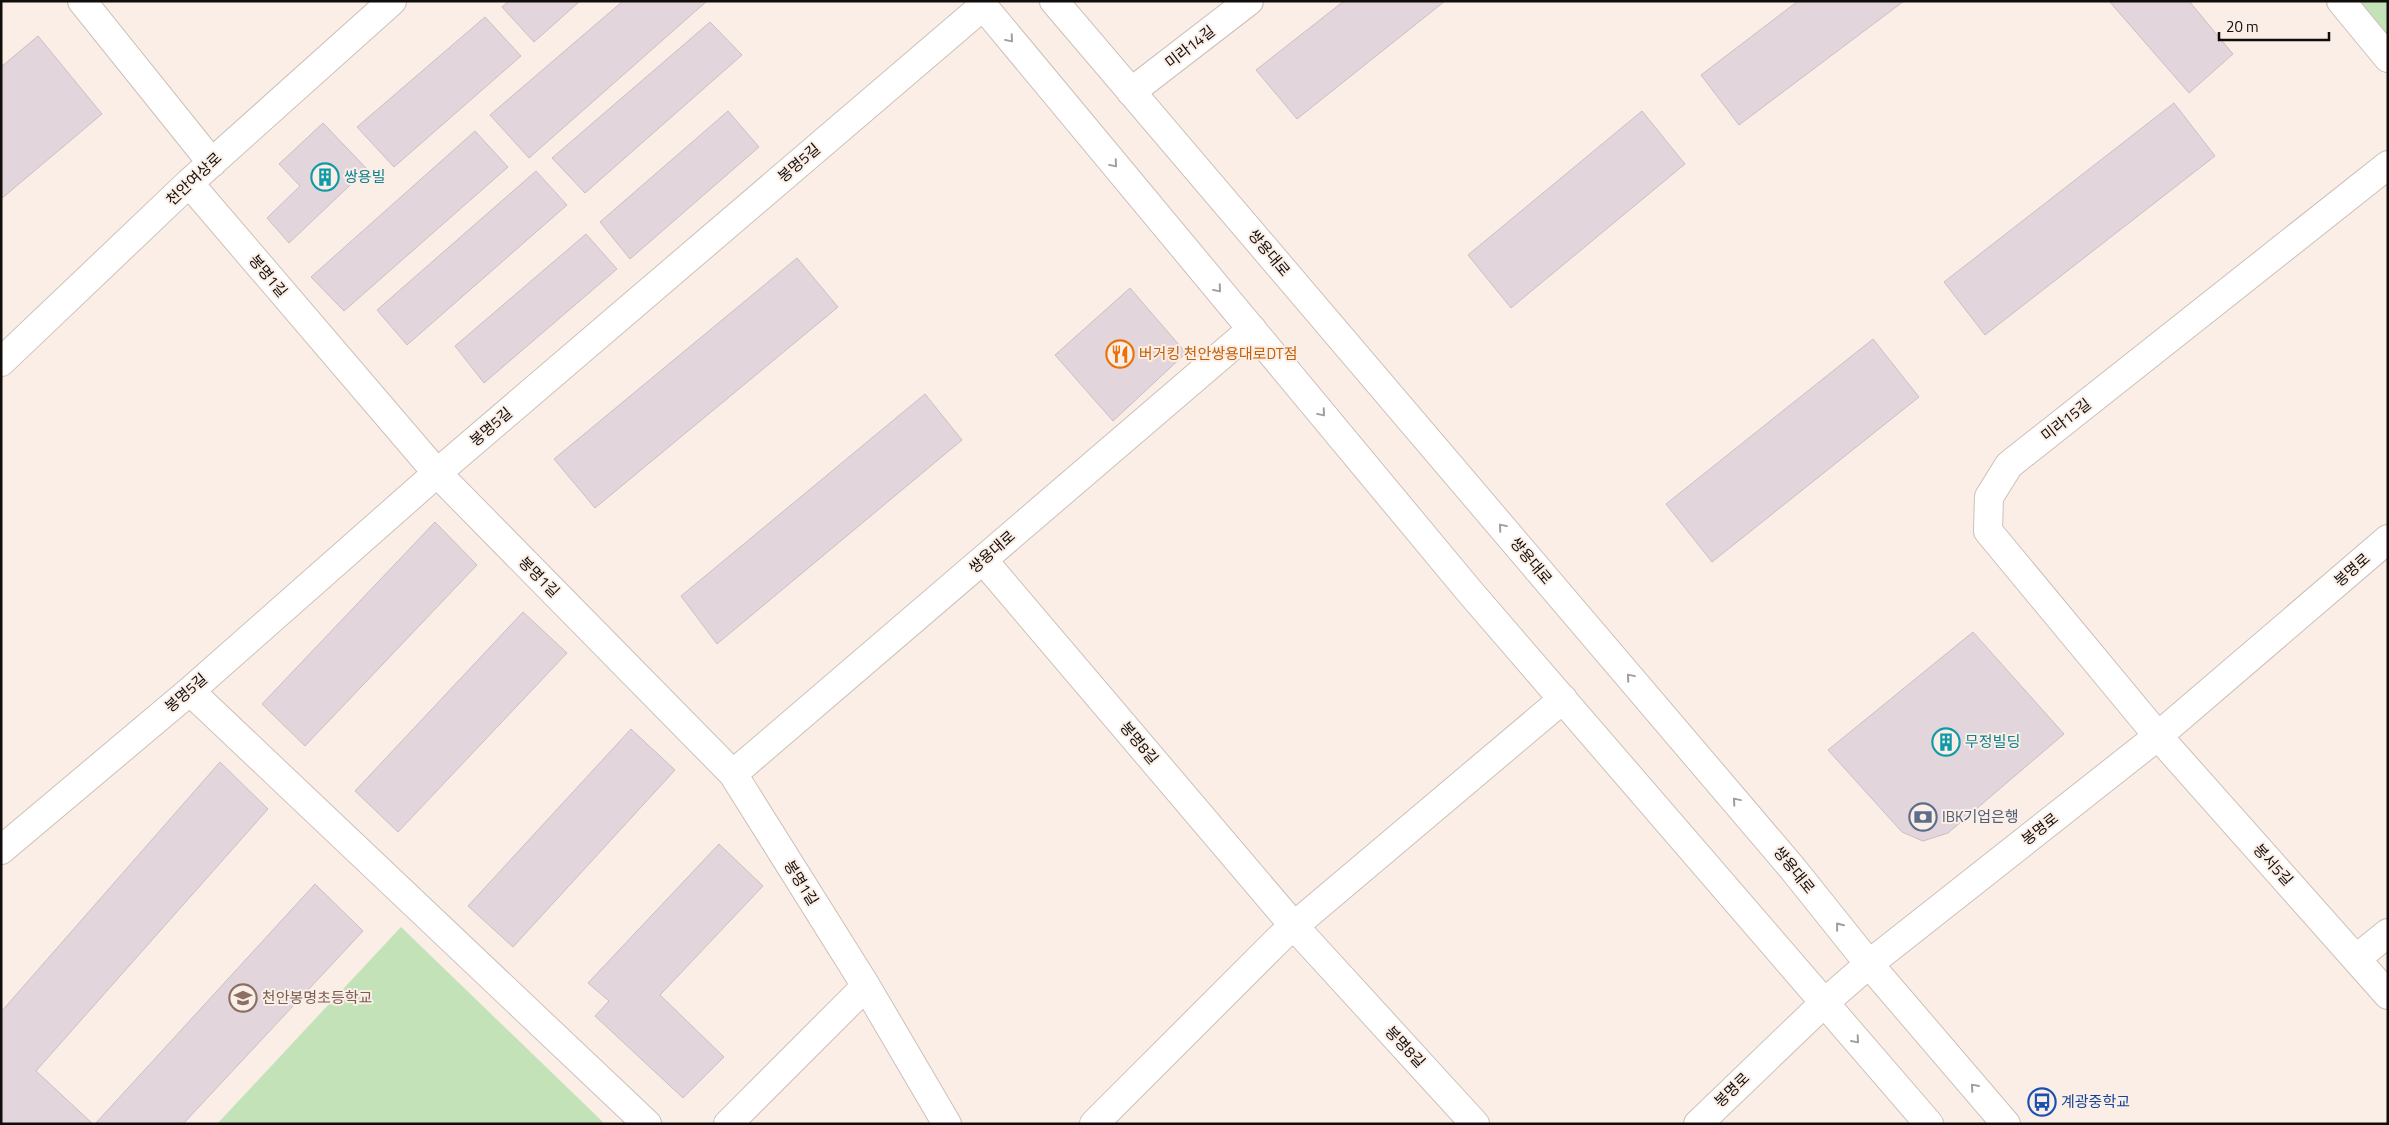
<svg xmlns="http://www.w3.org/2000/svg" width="2389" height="1125" font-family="'Titillium Web','Noto Sans KR',sans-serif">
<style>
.green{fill:#c4e2b7}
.building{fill:#e2d5dc;stroke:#cbbec5}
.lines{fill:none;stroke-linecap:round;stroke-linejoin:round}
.minor-casing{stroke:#ccc0b9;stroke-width:30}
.tertiary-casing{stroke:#ccc0b9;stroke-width:30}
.secondary-casing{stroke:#ccc0b9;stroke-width:30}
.minor{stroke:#fff;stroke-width:28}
.tertiary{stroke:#fff;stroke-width:28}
.secondary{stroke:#fff;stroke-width:28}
.oneway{stroke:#a09e9d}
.labels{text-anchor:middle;stroke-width:4;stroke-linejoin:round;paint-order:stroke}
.street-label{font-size:15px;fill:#110d0b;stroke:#faeee6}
.culture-label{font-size:15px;fill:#0d838f;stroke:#faeee6;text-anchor:start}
.food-label{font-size:15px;fill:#c56008;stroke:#faeee6;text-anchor:start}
.service-label{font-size:15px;fill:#4e5e75;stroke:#faeee6;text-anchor:start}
.education-label{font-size:15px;fill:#785e54;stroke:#faeee6;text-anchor:start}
.transit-label{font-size:15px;fill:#164399;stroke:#faeee6;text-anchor:start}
</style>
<rect width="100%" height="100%" fill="#faeee6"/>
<path class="green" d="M 2353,1 L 2388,1 L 2388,45 Z
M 401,927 L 605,1124 L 217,1124 Z"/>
<path class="building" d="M 509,1 L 580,1 L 534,42 L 502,7 Z
M 623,1 L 707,1 L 529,158 L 490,115 Z
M 1344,1 L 1445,1 L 1297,119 L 1256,70 Z
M 1798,1 L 1904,1 L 1739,125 L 1701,75 Z
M 2109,1 L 2189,1 L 2233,54 L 2189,93 Z
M 485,17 L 521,56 L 394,167 L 357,127 Z
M 710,22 L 742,55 L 585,193 L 552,158 Z
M 38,36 L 102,114 L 1,199 L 1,67 Z
M 2174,103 L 2215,156 L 1985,335 L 1944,282 Z
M 728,111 L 759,147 L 630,259 L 600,222 Z
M 1642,111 L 1685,164 L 1511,308 L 1468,255 Z
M 323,123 L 367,169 L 289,243 L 267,218 L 300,186 L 279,164 Z
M 475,131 L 508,167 L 344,311 L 311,277 Z
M 536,171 L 567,205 L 407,345 L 377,310 Z
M 586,234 L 617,269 L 484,383 L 455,346 Z
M 797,258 L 838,307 L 595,508 L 554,459 Z
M 1130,288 L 1186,353 L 1113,421 L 1055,355 Z
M 1873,339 L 1919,397 L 1712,562 L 1666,504 Z
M 925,394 L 962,440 L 717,644 L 681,596 Z
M 435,522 L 477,565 L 305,746 L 262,704 Z
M 523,612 L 567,653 L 398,832 L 355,791 Z
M 1973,632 L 2064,734 L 1948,833 L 1923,841 L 1902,832 L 1828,750 Z
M 631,729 L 675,770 L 513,947 L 468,906 Z
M 220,762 L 268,809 L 36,1071 L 93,1124 L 1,1124 L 1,1012 Z
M 719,844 L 763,886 L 660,995 L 724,1057 L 683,1098 L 595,1016 L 609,1001 L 588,983 Z
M 315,884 L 363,931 L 183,1124 L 95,1124 Z"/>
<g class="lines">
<g class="minor-casing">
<path id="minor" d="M 82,1 L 212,163
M 2341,1 L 2388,58
M 1131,92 L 1249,1
M 2388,165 L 2009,465 L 1989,497 L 1988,531 L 2158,736 L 2388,995
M 189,183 L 437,473 L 733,774 L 866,986 L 947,1124
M 1,362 L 189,183 L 392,1
M 983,560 L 1294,926 L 1475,1124
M 190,691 L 647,1124
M 733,774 L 1252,329
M 1,850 L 190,691 L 437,473 L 983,6
M 2357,958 L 2388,933
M 728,1124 L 866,986
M 1094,1124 L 1281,937 L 1563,699"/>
</g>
<g class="tertiary-casing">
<path id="tertiary" d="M 1698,1124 L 1824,1003 L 1869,964 L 2158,736 L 2388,539"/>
</g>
<g class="secondary-casing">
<path id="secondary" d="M 979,1 L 1470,592 L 1929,1124
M 1054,1 L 1793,869 L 1869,964 L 2006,1124"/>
</g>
<use href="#minor" class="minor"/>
<use href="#tertiary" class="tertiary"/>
<use href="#secondary" class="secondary"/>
</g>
<defs><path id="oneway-chevron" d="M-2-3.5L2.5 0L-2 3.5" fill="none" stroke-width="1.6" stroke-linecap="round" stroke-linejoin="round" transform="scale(1.25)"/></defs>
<g class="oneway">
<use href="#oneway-chevron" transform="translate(1010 39) rotate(50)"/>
<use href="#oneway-chevron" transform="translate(1114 164) rotate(50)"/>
<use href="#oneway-chevron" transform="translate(1218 289) rotate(50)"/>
<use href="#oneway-chevron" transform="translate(1322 413) rotate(50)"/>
<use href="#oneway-chevron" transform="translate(1502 527) rotate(-130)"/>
<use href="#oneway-chevron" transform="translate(1630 677) rotate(-130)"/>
<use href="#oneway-chevron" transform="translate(1736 801) rotate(-130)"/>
<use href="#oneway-chevron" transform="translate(1839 926) rotate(-128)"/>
<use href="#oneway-chevron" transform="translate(1856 1040) rotate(49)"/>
<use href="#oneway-chevron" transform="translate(1974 1087) rotate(-131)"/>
</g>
<defs>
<g id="building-ring" transform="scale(1.4375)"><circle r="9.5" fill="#faeee6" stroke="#0f9aa8" stroke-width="1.5"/><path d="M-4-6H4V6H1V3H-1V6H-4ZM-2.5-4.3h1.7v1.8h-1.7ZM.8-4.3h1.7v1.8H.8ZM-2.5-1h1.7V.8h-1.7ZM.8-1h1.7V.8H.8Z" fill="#0f9aa8"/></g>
<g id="restaurant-ring" transform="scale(1.4375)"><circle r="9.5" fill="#faeee6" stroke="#e8710a" stroke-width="1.5"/><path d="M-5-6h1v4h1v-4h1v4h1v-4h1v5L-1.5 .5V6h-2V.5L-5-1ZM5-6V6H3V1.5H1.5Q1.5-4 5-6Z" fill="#e8710a"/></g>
<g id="bank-ring" transform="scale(1.4375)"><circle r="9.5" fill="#faeee6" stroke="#5c6f8a" stroke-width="1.5"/><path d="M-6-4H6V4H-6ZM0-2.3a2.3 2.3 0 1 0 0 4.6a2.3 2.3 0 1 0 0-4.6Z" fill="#5c6f8a"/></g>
<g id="school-ring" transform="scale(1.4375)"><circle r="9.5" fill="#faeee6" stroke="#8d6e63" stroke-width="1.5"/><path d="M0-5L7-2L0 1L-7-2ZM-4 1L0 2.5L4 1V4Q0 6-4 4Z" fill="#8d6e63"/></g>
<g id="bus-ring" transform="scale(1.4375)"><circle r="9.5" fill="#faeee6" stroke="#1a4fb4" stroke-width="1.5"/><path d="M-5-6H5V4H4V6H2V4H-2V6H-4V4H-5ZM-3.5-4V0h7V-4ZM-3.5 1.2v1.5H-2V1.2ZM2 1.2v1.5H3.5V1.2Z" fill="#1a4fb4"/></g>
</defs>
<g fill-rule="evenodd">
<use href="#building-ring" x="325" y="177"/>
<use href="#restaurant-ring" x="1120" y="354"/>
<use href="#building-ring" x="1946" y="742"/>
<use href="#bank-ring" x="1923" y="817"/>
<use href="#school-ring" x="243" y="998"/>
<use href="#bus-ring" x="2042" y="1102"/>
</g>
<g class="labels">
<g class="street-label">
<text transform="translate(1190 47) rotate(-38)" y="5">미라14길</text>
<text transform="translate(799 163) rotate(-41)" y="5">봉명5길</text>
<text transform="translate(194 179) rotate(-43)" y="5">천안여상로</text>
<text transform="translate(1269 253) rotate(50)" y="5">쌍용대로</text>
<text transform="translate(268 276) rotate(50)" y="5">봉명1길</text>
<text transform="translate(2066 420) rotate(-38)" y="5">미라15길</text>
<text transform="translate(491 427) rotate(-41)" y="5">봉명5길</text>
<text transform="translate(992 552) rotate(-41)" y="5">쌍용대로</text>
<text transform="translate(1531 561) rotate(50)" y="5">쌍용대로</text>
<text transform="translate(2352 570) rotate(-41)" y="5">봉명로</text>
<text transform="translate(539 577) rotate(45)" y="5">봉명1길</text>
<text transform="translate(186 693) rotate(-41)" y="5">봉명5길</text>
<text transform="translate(1139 743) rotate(50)" y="5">봉명8길</text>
<text transform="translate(2040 829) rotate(-38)" y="5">봉명로</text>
<text transform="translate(2273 865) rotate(48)" y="5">봉서5길</text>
<text transform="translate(1794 870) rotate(51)" y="5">쌍용대로</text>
<text transform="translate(801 883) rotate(58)" y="5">봉명1길</text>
<text transform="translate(1405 1047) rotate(47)" y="5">봉명8길</text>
<text transform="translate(1732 1090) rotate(-44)" y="5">봉명로</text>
</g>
<g class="culture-label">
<text x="344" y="182">쌍용빌</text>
<text x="1965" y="747">무정빌딩</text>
</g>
<g class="food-label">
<text x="1139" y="359">버거킹 천안쌍용대로DT점</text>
</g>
<g class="service-label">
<text x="1942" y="822">IBK기업은행</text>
</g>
<g class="education-label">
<text x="262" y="1003">천안봉명초등학교</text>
</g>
<g class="transit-label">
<text x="2061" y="1107">계광중학교</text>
</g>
</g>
<rect width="2389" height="1125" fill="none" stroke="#110d0b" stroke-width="5"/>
<path d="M2219 32v8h110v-8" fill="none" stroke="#110d0b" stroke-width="2.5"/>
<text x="2226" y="32" font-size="15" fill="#110d0b" stroke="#faeee6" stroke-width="4" paint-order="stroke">20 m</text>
</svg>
